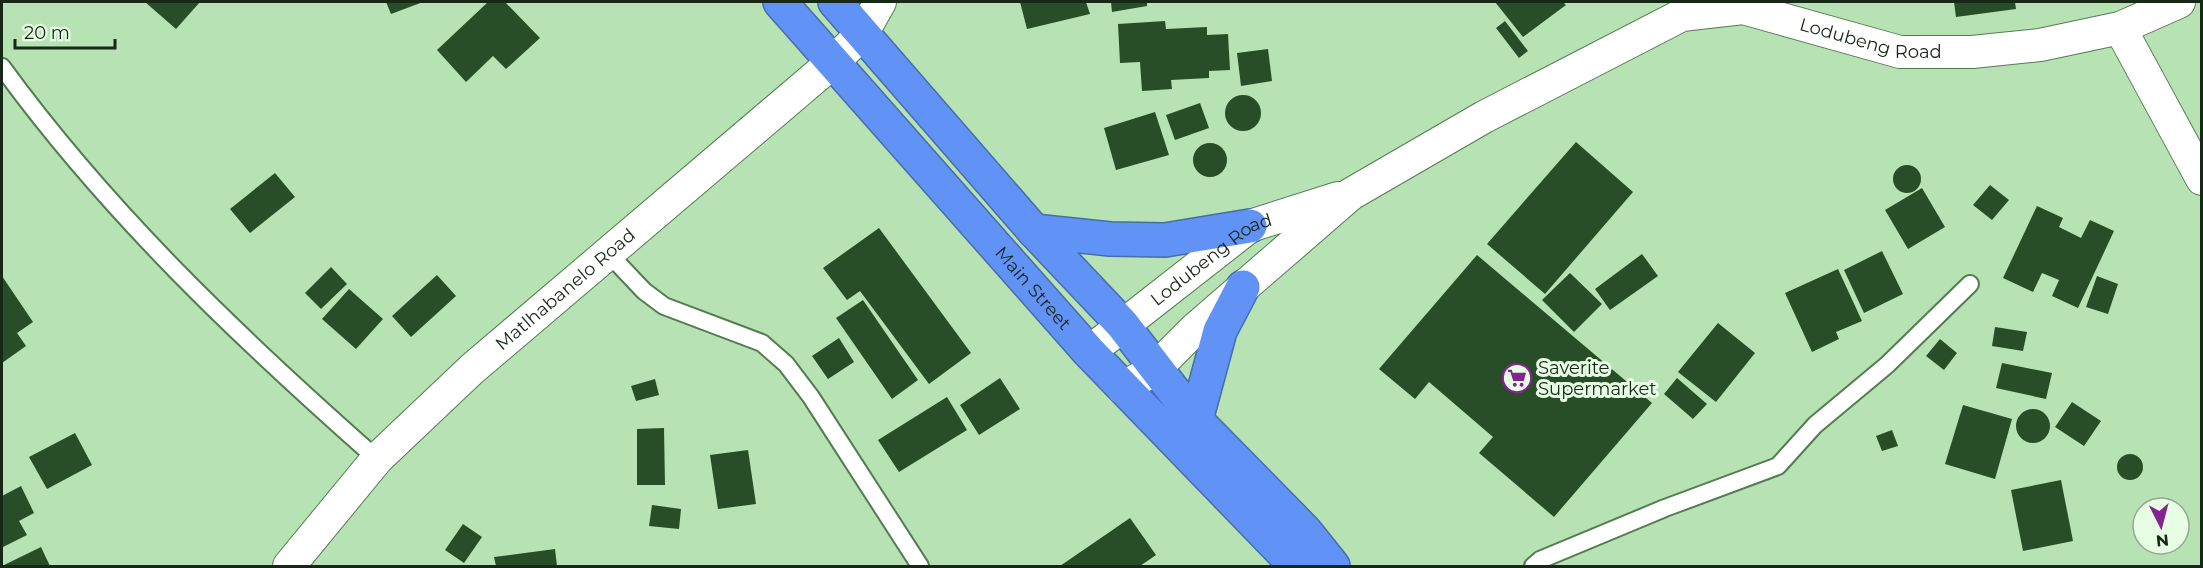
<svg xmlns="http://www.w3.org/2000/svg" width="2203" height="568" font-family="Montserrat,sans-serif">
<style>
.building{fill:#274e26}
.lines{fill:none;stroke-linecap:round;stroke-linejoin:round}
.lane-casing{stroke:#537c51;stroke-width:20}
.street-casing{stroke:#537c51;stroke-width:34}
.highway-casing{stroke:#476da8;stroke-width:36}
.lane{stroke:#fff;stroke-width:16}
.street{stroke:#fff;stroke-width:32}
.highway{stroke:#6192f6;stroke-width:33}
.labels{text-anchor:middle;stroke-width:6;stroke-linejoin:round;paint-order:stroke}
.street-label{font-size:18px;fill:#172816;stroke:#e7fee5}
.poi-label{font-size:18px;fill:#172816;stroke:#e7fee5;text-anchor:start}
</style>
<rect width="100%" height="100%" fill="#b7e3b4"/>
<path class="building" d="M 145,2 L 200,2 L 176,29 Z
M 386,2 L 423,2 L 391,14 Z
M 488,2 L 505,2 L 540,38 L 506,69 L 493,56 L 466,82 L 437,50 Z
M 1020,2 L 1086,2 L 1090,14 L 1027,29 Z
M 1111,2 L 1147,2 L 1147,6 L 1112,12 Z
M 1495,2 L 1563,2 L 1566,5 L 1523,37 Z
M 1954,2 L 2015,2 L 2016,9 L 1956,17 Z
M 1165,21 L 1166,29 L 1207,27 L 1207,35 L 1228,34 L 1230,70 L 1209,71 L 1209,78 L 1171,80 L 1172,89 L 1142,91 L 1140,62 L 1120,63 L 1118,24 Z
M 1505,21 L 1528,51 L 1519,58 L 1496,28 Z
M 1268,49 L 1272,81 L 1241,86 L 1237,53 Z
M1225 113a18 18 0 1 1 36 0a18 18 0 1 1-36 0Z
M 1200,103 L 1209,128 L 1175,140 L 1166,115 Z
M 1155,112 L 1169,155 L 1116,170 L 1104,128 Z
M 1576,142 L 1633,192 L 1545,294 L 1487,244 Z
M1193 160a17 17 0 1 1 34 0a17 17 0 1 1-34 0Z
M1893 179a14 14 0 1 1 28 0a14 14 0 1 1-28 0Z
M 275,173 L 295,197 L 250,233 L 230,209 Z
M 1990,185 L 2009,200 L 1992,220 L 1973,205 Z
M 1922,188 L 1945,227 L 1908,249 L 1885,210 Z
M 2037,206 L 2063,218 L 2059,227 L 2081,238 L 2090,220 L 2114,231 L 2078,308 L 2052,296 L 2059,280 L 2042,273 L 2033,292 L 2003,278 Z
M 879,228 L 971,353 L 929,384 L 860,291 L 847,300 L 823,268 Z
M 1882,251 L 1903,294 L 1864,313 L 1844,270 Z
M 1642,254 L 1658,276 L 1610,310 L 1595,289 Z
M 1477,255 L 1652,403 L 1554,517 L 1479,453 L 1493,437 L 1429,382 L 1415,399 L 1379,369 Z
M 331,267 L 347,284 L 321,309 L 305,293 Z
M 1838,269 L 1862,321 L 1836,332 L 1839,339 L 1812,352 L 1785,293 Z
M 1570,273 L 1602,304 L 1574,332 L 1542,300 Z
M 437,275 L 456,296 L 411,337 L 392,316 Z
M 2,276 L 33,322 L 17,333 L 26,346 L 2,363 Z
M 2097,276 L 2118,284 L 2108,314 L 2086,307 Z
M 349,289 L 383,319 L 356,349 L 322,319 Z
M 863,300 L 918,380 L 892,399 L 836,318 Z
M 1718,323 L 1755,353 L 1716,402 L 1678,372 Z
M 1995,327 L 2027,332 L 2023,351 L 1992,346 Z
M 839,338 L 854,362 L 828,379 L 812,356 Z
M 1940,339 L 1957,353 L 1944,370 L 1926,356 Z
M 2002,363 L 2052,373 L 2046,399 L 1996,388 Z
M 1000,378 L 1020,409 L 979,435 L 960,405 Z
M 1677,378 L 1707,404 L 1693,419 L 1664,394 Z
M 655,379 L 659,395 L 636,401 L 631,386 Z
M 947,397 L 967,430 L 899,472 L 878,440 Z
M 2072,402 L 2101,421 L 2084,446 L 2055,427 Z
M 1963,405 L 2012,419 L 1995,479 L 1945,464 Z
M2016 426a17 17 0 1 1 34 0a17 17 0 1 1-34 0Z
M 664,428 L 665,485 L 637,485 L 637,429 Z
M 1892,430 L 1898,446 L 1882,451 L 1876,436 Z
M 75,433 L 92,465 L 47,489 L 29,457 Z
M 748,450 L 756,504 L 718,509 L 710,455 Z
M2117 467a13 13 0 1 1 26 0a13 13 0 1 1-26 0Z
M 2061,480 L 2073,541 L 2023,551 L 2011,490 Z
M 21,486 L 34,513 L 19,521 L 27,535 L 3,547 L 2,496 Z
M 652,505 L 681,509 L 679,529 L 649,526 Z
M 1130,518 L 1156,555 L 1140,566 L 1060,566 Z
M 463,524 L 482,537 L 464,563 L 445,550 Z
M 41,547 L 50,566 L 2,566 Z
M 555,549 L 557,566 L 496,566 L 494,557 Z"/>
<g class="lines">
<g class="lane-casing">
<path id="lane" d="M 2,67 C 109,214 241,339 377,459
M 608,253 L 644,291 L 664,306 L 762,343 L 786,364 L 811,397 L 920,566
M 1533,566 L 1540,560 L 1665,508 L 1778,466 L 1815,425 L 1887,365 L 1970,284"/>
</g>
<g class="street-casing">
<g id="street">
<path d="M 2120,28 L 2202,179"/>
<path id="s1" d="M 1089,352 L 1250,226 L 1338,198"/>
<path id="s2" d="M 1123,388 L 1155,369 L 1195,329 L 1351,194 L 1484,117 L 1682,15 L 1743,8 L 1900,52 L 1972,52 L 2040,45 L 2120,28 L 2179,2"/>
<path id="s3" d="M 289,566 L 377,459 L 472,369 L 833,62 L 862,34 L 880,2"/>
</g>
</g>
<g class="highway-casing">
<g id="highway">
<path id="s4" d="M 780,2 L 1089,352 L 1296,566"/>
<path d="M 835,2 L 1034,231 L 1122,324 L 1196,420 L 1305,531 L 1333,566"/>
<path d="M 1034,231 L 1110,239 L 1165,240 L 1250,226"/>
<path d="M 1196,420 L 1220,331 L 1243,287"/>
</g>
</g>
<use href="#lane" class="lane"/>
<use href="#street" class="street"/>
<use href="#highway" class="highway"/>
</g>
<defs>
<g id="supermarket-ring" transform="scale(1.5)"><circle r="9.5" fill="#e7fee5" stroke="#83248f" stroke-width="1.5"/><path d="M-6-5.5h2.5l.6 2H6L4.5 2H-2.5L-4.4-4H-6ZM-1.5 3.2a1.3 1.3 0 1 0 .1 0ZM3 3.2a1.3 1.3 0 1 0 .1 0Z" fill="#83248f"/></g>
</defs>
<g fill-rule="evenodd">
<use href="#supermarket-ring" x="1517" y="378"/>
</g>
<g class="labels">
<g class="street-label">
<text dy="6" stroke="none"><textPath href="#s2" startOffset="870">Lodubeng Road</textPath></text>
<text dy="6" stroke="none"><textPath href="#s1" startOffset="154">Lodubeng Road</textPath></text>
<text dy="6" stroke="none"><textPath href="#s4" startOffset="382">Main Street</textPath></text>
<text dy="6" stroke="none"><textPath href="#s3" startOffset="392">Matlhabanelo Road</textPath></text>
</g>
<g class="poi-label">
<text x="1538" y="374">Saverite<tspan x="1538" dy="21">Supermarket</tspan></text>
</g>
</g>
<rect width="2203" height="568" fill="none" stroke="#172816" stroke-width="6"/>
<g transform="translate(2161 526) rotate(174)"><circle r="28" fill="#e7fee5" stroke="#94a892" stroke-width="1.5"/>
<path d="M0-4.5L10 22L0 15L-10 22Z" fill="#83248f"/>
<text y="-9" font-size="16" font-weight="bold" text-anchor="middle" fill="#172816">N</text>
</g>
<path d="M15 39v9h100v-9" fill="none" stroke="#172816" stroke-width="3"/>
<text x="24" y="39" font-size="18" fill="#172816" stroke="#e7fee5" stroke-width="4.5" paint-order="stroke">20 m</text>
</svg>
